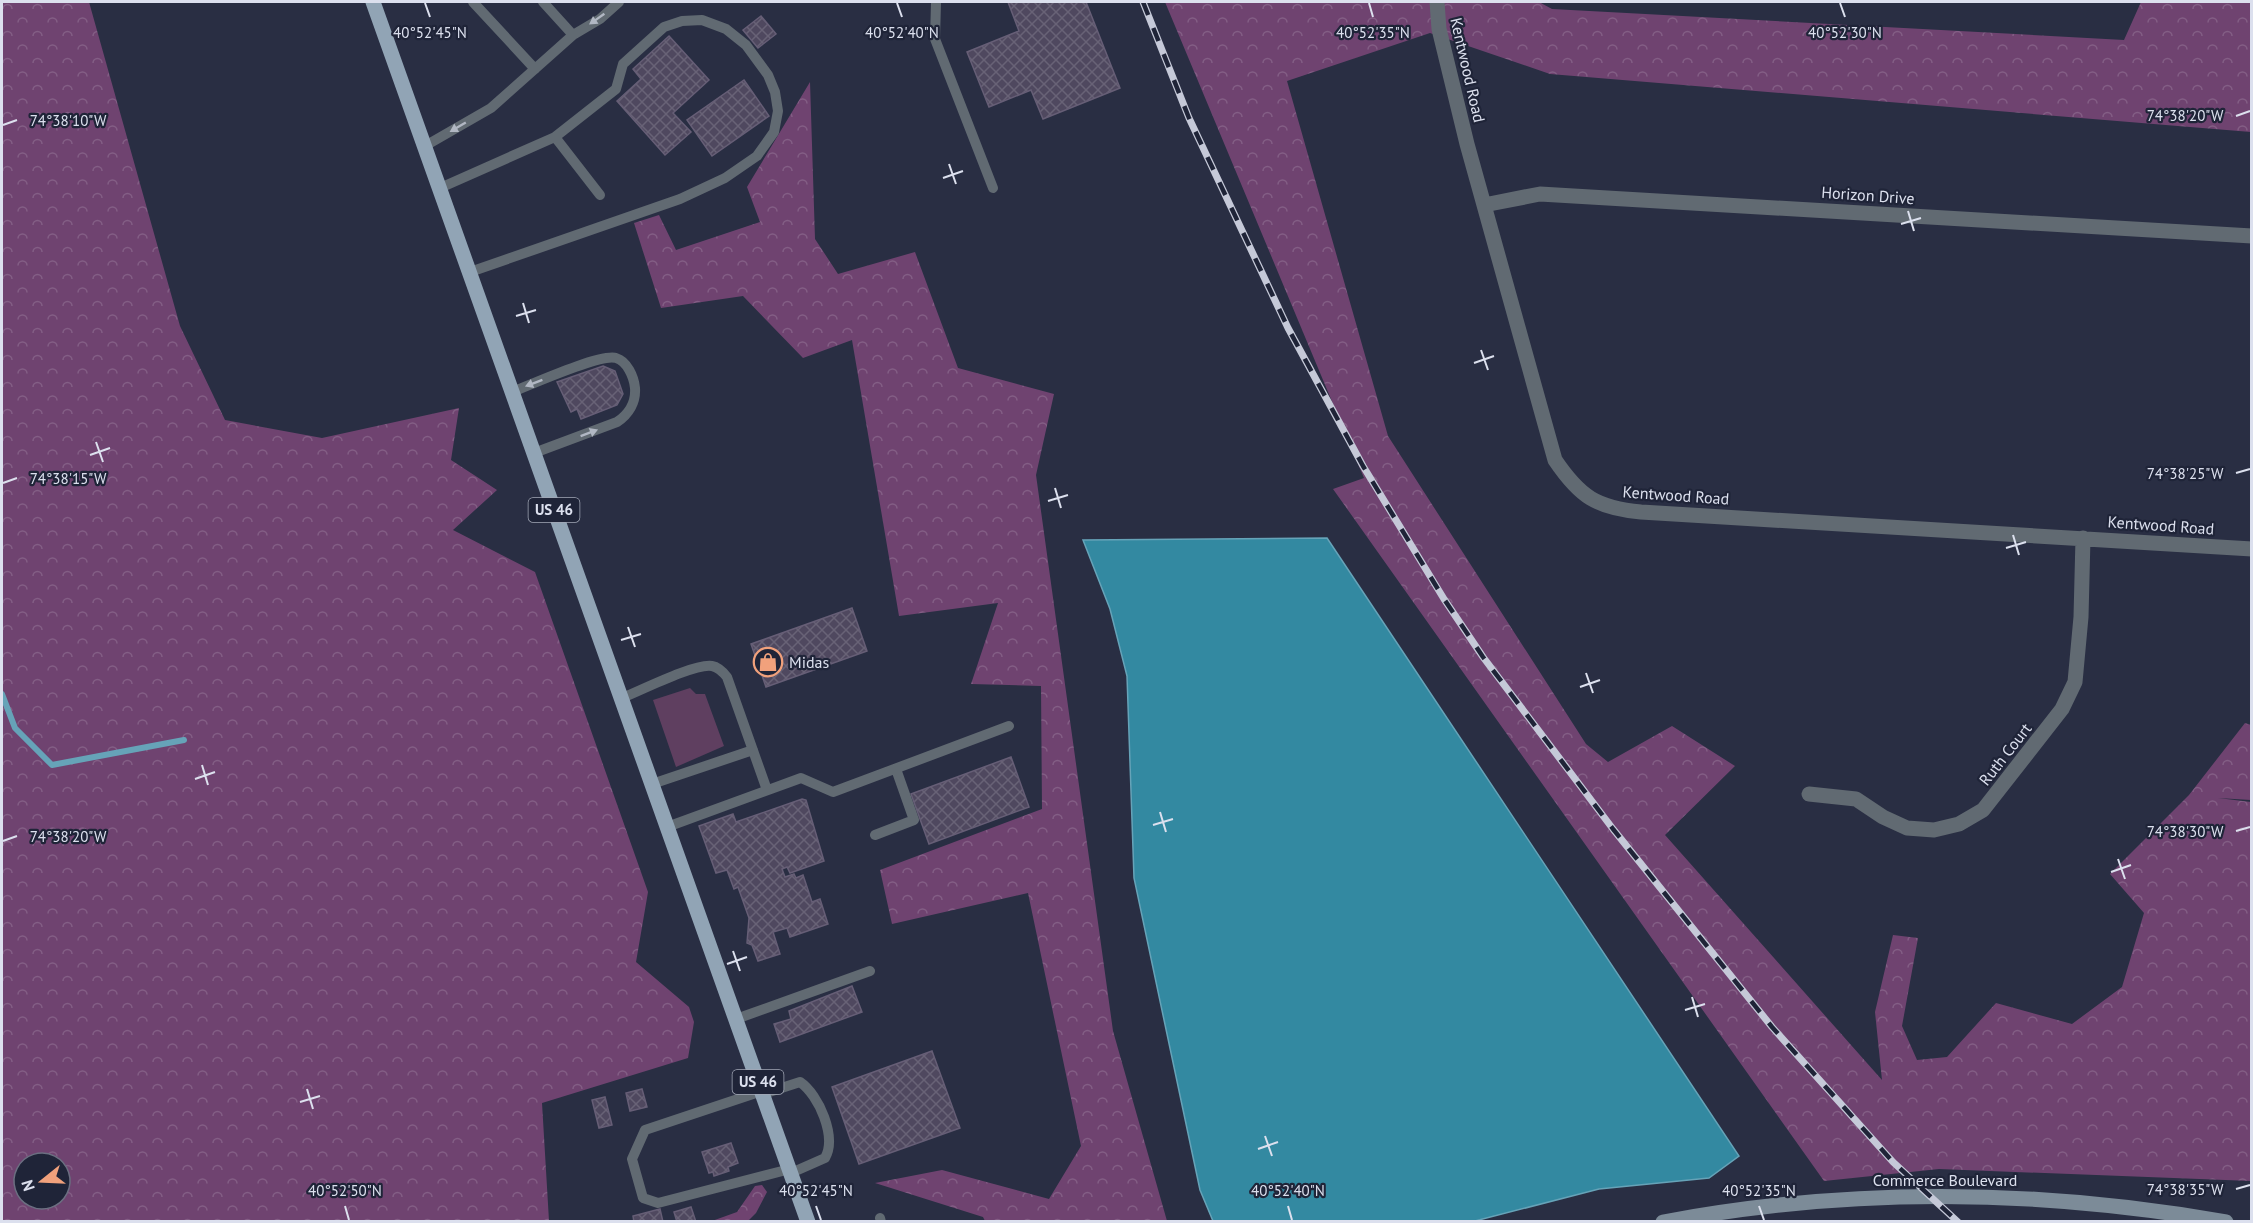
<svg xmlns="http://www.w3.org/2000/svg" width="2253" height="1223" font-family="'PT Sans',sans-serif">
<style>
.grass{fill:#5f3f60}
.forest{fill:url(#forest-crowns);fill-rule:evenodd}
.water{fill:#3389a1;stroke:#66a3b8;stroke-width:1.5}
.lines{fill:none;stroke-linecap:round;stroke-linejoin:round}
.stream{stroke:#66a3b8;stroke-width:6}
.building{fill:url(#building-cross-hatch);stroke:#665e76;stroke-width:1.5}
.service{stroke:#616a72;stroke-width:10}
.minor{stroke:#616a72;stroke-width:15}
.secondary{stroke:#7c8b98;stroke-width:15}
.primary{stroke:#91a4b5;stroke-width:15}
.rail-casing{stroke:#c5c9d8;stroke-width:7}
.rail{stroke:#1f2438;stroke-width:4.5;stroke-dasharray:14;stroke-linecap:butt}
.oneway{fill:#b1b7c3}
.ticks{fill:none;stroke:#dce0ee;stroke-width:2}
.labels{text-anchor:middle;stroke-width:4.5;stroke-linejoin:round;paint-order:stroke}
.shield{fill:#1f2438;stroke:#a3a8b7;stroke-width:1.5}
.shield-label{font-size:15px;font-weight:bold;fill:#dce0ee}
.street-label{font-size:16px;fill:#dce0ee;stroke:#1f2438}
.poi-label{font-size:16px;fill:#dce0ee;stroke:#1f2438;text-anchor:start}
.ticks-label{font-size:15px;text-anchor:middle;fill:#dce0ee;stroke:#1f2438;stroke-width:4.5;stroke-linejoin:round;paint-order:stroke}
</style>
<defs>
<pattern id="forest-crowns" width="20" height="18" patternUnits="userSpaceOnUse" patternTransform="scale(1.5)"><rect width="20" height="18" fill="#6f4370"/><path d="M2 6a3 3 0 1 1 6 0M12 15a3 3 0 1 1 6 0" fill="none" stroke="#835e85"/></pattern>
<pattern id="building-cross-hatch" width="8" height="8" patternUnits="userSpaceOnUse" patternTransform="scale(1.5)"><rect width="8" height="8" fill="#4f485f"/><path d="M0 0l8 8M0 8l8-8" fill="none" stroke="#686276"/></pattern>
</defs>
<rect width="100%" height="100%" fill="#292e43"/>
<path class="grass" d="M 690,688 L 696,694 L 705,694 L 724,746 L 676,767 L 653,700 Z"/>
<path class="forest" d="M 2,2 L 89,2 L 180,326 L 225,420 L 322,438 L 459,408 L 451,460 L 497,490 L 453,530 L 535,572 L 648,892 L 636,962 L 689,1007 L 694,1022 L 688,1058 L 542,1103 L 549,1221 L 2,1221 ZM 24,1163 L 60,1163 L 60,1199 L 24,1199 Z
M 1165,2 L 1539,2 L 1552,9 L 2124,40 L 2141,2 L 2251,2 L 2251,132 L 1550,74 L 1430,33 L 1287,81 L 1388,436 L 1586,744 L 1608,762 L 1672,726 L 1735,766 L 1665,835 L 1882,1080 L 1875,1012 L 1893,935 L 1918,938 L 1902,1026 L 1917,1060 L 1947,1057 L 1996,1003 L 2072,1024 L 2122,987 L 2144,913 L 2110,874 L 2189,795 L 2245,723 L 2251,725 L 2251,800 L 2218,798 L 2251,802 L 2251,1181 L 1939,1169 L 1824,1181 L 1333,489 L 1364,478 Z
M 810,82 L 815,239 L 838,274 L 915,252 L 958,368 L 1054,394 L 1036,475 L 1113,1031 L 1167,1221 L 985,1221 L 983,1217 L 875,1183 L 942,1170 L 1049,1199 L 1081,1146 L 1028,893 L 892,924 L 880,870 L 1042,809 L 1041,686 L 971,684 L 998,603 L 899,616 L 852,340 L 803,358 L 743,296 L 661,308 L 634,223 L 659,215 L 676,250 L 760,222 L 747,187 Z
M 762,1185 L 767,1192 L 756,1213 L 748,1221 L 712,1221 L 737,1212 L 755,1186 Z"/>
<path class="water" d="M 1327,538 L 1739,1156 L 1709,1178 L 1599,1189 L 1475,1221 L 1213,1221 L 1200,1190 L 1134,878 L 1127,676 L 1110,609 L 1083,540 Z"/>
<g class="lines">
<path class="stream" d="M 2,694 L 15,728 L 52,765 L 184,740"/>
</g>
<path class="building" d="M 1008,2 L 1086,2 L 1120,88 L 1043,119 L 1031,90 L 989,107 L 967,52 L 1019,31 Z
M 761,16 L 776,34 L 758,48 L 743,30 Z
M 669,36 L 709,80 L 673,113 L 691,132 L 665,155 L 617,101 L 641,79 L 633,69 Z
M 744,80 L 769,116 L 712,156 L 687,120 Z
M 603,366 L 615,371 L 623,394 L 617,405 L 581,419 L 577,409 L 571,412 L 557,382 Z
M 852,608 L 867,651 L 766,687 L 751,644 Z
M 1011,757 L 1029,807 L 929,844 L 911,794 Z
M 802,799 L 806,800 L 824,861 L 790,873 L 787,867 L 782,869 L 785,877 L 794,874 L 796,878 L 803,875 L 812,902 L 820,899 L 828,924 L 790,937 L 787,928 L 773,932 L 780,954 L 758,961 L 752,945 L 747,943 L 749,918 L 738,887 L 734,889 L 727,870 L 716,873 L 699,826 L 733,814 L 736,822 Z
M 852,986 L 862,1012 L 780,1042 L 774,1024 L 791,1019 L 789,1011 Z
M 932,1051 L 960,1128 L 859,1164 L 832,1087 Z
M 642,1089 L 647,1107 L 630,1111 L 626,1093 Z
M 605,1097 L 612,1125 L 599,1128 L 592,1100 Z
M 731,1143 L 738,1163 L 728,1167 L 729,1171 L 714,1176 L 713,1172 L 709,1173 L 702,1152 Z
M 691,1207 L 696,1222 L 677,1222 L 674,1212 Z
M 660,1209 L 663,1222 L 634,1222 L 633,1216 Z"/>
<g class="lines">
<path class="service" d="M 473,2 L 535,69
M 936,2 L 935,39 L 993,188
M 573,35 L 600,19 L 619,2
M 555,137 L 600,195
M 425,146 L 491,108 L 573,35 L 543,2
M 440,188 L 555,137 L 616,89 L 623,64 L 664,27 L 682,21 L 702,20 L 726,29 L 746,45 L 768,75 L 775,92 L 778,111 L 774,132 L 757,156 L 725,178 L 680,199 L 470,272
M 512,392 C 530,385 601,353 616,358 C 627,361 634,377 635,388 C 636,402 629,414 617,422 L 534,453
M 622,698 C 640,691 695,663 712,666 C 718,667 723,672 727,677 L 767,790
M 652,784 L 753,750
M 667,827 L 801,778 L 833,792 L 1009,726
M 875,835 L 914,820 L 896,769
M 736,1019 L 870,971
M 762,1091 L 645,1130 L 632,1159 L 643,1198 L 658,1203 L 790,1169
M 763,1094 L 800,1082 C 819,1095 837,1137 825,1158 L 791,1173
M 880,1218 L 881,1222"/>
<path class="minor" d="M 1437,2 L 1439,29 L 1467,144 L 1555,460 C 1580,497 1597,508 1641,512 L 2252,549
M 1484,205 L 1540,194 L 2252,236
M 1809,794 L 1856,799 L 1883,817 L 1907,828 L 1934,830 L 1959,824 L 1983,810 L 2062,709 L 2075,682 L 2081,617 L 2083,538"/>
<path class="secondary" d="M 1663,1222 C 1850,1187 2039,1189 2226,1222"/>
<path class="primary" d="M 373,2 L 808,1222"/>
<g class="rail-casing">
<path id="rail" d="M 1143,2 L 1189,118 L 1288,328 L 1363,466 L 1444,599 L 1483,657 L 1613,829 L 1772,1027 L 1893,1162 L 1958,1222"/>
</g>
<use href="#rail" class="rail"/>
</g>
<defs><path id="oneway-solid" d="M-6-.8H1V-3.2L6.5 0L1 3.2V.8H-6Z" transform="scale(1.5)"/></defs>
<g class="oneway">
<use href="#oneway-solid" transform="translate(597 19) rotate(145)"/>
<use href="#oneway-solid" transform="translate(458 127) rotate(150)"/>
<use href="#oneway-solid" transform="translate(534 383) rotate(159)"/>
<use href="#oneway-solid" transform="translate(589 433) rotate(-21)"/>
</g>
<path class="ticks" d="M 425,3 L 430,17M 897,3 L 902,17M 1369,3 L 1373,17M 1840,3 L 1845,17M 2236,116 L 2250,111M 3,125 L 17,120M 949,164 L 956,184M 943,178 L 963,171M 1908,211 L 1914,231M 1901,224 L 1921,218M 523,303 L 529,323M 516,316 L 536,310M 1481,350 L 1488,370M 1474,363 L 1494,356M 96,442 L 103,462M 90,455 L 110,448M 2236,473 L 2250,469M 3,483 L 17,478M 1055,488 L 1061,508M 1048,501 L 1068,495M 2013,535 L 2019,555M 2006,548 L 2026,542M 628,627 L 635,647M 621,640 L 641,634M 1586,673 L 1593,693M 1580,687 L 1600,680M 202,765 L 208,785M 195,779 L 215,772M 1160,812 L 1166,832M 1153,825 L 1173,819M 2236,831 L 2250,827M 3,841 L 17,836M 2118,859 L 2125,879M 2111,872 L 2131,865M 733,951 L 740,971M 727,964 L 747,957M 1692,997 L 1698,1017M 1685,1010 L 1705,1004M 307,1089 L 313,1109M 300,1102 L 320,1096M 1265,1136 L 1272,1156M 1258,1149 L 1278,1142M 2236,1189 L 2250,1185M 345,1206 L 349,1220M 816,1206 L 821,1220M 1288,1206 L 1292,1220M 1759,1206 L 1764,1220"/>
<defs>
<g id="shop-ring" transform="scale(1.5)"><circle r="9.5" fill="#1f2438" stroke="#f1a17c" stroke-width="1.5"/><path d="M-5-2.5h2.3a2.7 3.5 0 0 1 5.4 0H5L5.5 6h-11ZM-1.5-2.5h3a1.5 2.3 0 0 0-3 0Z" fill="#f1a17c"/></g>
</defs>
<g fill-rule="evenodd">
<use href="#shop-ring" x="768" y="662"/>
</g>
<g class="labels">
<g class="shield">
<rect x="528.5" y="498" width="51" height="24" rx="4.5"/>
<rect x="732.5" y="1070" width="51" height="24" rx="4.5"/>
</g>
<g class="shield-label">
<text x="554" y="515">US 46</text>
<text x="758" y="1087">US 46</text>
</g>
<g class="street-label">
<text transform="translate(1468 70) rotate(77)" y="6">Kentwood Road</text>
<text transform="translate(1868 195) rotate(4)" y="6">Horizon Drive</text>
<text transform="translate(1676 495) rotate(4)" y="6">Kentwood Road</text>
<text transform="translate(2161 525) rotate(4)" y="6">Kentwood Road</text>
<text transform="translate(2005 754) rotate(-52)" y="6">Ruth Court</text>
<text x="1945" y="1186">Commerce Boulevard</text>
</g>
<g class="poi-label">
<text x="789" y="668">Midas</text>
</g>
</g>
<g class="ticks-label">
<text x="430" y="38">40°52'45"N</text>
<text x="902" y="38">40°52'40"N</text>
<text x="1373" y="38">40°52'35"N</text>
<text x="1845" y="38">40°52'30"N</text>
<text x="2185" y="121">74°38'20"W</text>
<text x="68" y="126">74°38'10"W</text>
<text x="2185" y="479">74°38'25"W</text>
<text x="68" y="484">74°38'15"W</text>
<text x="2185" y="837">74°38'30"W</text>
<text x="68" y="842">74°38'20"W</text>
<text x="2185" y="1195">74°38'35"W</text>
<text x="345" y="1196">40°52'50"N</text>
<text x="816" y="1196">40°52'45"N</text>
<text x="1288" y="1196">40°52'40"N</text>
<text x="1759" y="1196">40°52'35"N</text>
</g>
<rect width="2253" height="1223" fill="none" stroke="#dce0ee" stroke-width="6"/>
<g transform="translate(42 1181) rotate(252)"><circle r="28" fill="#1f2438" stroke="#6b6f81" stroke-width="1.5"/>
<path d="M0-4.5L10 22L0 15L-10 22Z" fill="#f1a17c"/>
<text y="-9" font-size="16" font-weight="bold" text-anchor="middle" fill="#dce0ee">N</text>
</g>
</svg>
